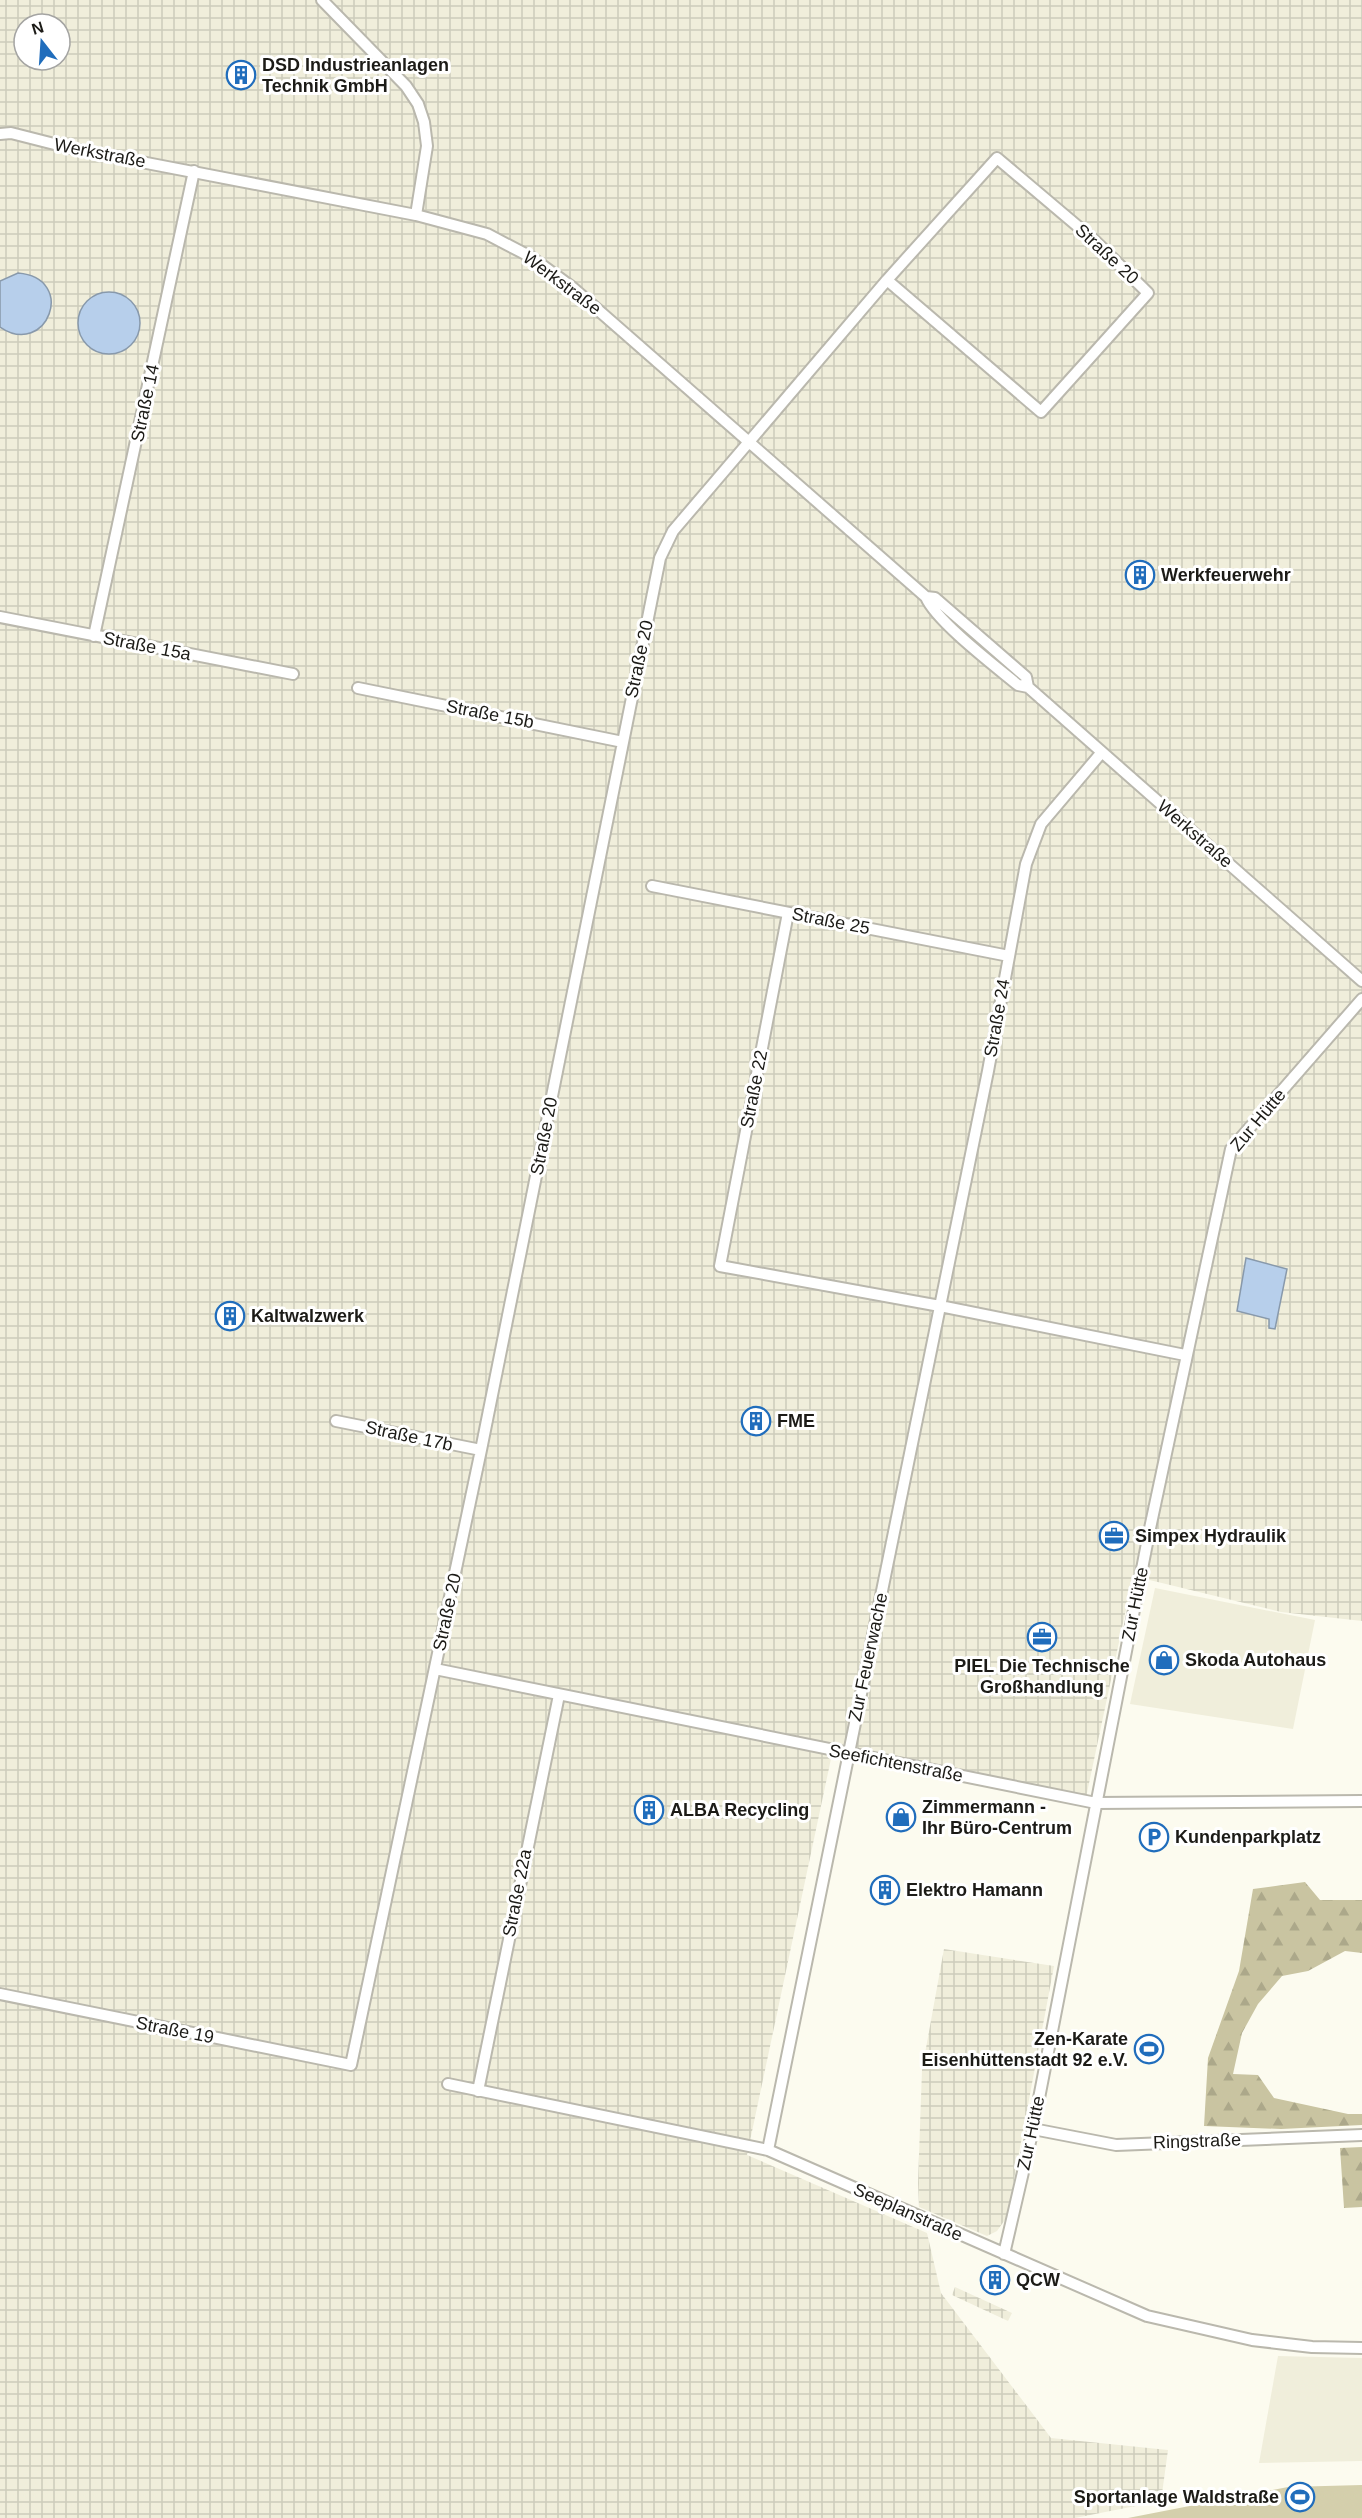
<svg xmlns="http://www.w3.org/2000/svg" width="1362" height="2518" font-family="Helvetica,sans-serif">
<style>
.built{fill:#f0eedb}
.industrial{fill:url(#industrial-grid);fill-rule:evenodd}
.forest{fill:url(#forest-firs)}
.garden{fill:#d4cfac}
.water{fill:#b7cfeb;stroke:#8899ab;stroke-width:1.5}
.lines{fill:none;stroke-linecap:round;stroke-linejoin:round}
.street-casing{stroke:#bab8ad;stroke-width:14}
.street{stroke:#fff;stroke-width:10}
.labels{text-anchor:middle;stroke-width:6;stroke-linejoin:round;paint-order:stroke}
.poi-label{font-size:18px;font-weight:bold;fill:#1c1b17;stroke:#fff;text-anchor:start}
.street-label{font-size:18px;fill:#1c1b17;stroke:#fff}
</style>
<defs>
<pattern id="industrial-grid" width="8" height="8" patternUnits="userSpaceOnUse" patternTransform="scale(1.5)"><rect width="8" height="8" fill="#f0eedb"/><path d="M0 4h8M4 0v8" fill="none" stroke="#cdccbb"/></pattern>
<pattern id="forest-firs" width="22" height="20" patternUnits="userSpaceOnUse" patternTransform="scale(1.5)"><rect width="22" height="20" fill="#c9c4a1"/><path d="M5 1l3.5 6h-7zM16 11l3.5 6h-7z" fill="#aca88a"/></pattern>
</defs>
<rect width="100%" height="100%" fill="#fcfbef"/>
<path class="built" d="M 1155,1588 L 1315,1620 L 1293,1729 L 1130,1704 Z
M 1278,2356 L 1362,2358 L 1362,2461 L 1259,2463 Z"/>
<path class="industrial" d="M 0,0 L 1362,0 L 1362,1621 L 1281,1612 L 1133,1576 L 1084,1807 L 832,1754 L 747,2155 L 927,2233 L 941,2293 L 1051,2438 L 1168,2450 L 1161,2501 L 1075,2518 L 0,2518 ZM 24,24 L 60,24 L 60,60 L 24,60 Z
M 944,1949 L 1054,1966 L 1007,2217 L 997,2231 L 987,2236 L 919,2207 L 918,2183 L 922,2070 Z
M 955,2287 L 1012,2313 L 1008,2321 L 952,2295 Z"/>
<path class="forest" d="M 1305,1882 L 1320,1900 L 1362,1900 L 1362,1953 L 1345,1951 L 1308,1971 L 1282,1976 L 1258,2004 L 1242,2033 L 1233,2074 L 1258,2075 L 1274,2098 L 1348,2114 L 1362,2114 L 1362,2125 L 1281,2129 L 1204,2126 L 1208,2058 L 1239,1971 L 1253,1889 Z
M 1362,2147 L 1362,2207 L 1344,2208 L 1340,2148 Z"/>
<path class="garden" d="M 1362,2485 L 1362,2518 L 1128,2518 L 1288,2487 Z"/>
<path class="water" d="M 18,273 C 78,278 47,359 0,327 L 0,281 Z
M78 323a31 31 0 1 1 62 0a31 31 0 1 1-62 0Z
M 1246,1258 L 1287,1269 L 1275,1329 L 1269,1328 L 1269,1319 L 1237,1311 Z"/>
<g class="lines">
<g class="street-casing">
<path id="street" d="M 322,0 L 406,86 L 418,104 L 424,122 L 427,146 L 416,215
M 0,134 L 11,133 L 74,149 L 416,215 L 487,234 L 508,245 L 531,257 L 573,288 L 926,597 C 936,621 995,666 1018,685 L 1028,687 L 1362,981
M 926,597 L 935,598 L 1026,677 L 1028,687
M 0,617 L 293,674
M 94,636 L 194,171
M 358,688 L 623,742
M 652,886 L 1009,956
M 788,913 L 720,1266 L 940,1306 L 1185,1355
M 336,1421 L 481,1450
M 435,1669 L 1096,1803 L 1362,1801
M 0,1994 L 351,2065 L 481,1450 L 660,558 L 673,531 L 887,280 L 1041,412 L 1148,293 L 1094,240 L 997,158 L 887,280
M 448,2084 L 768,2150 L 1147,2316 L 1252,2340 L 1312,2347 L 1362,2348
M 478,2091 L 559,1695
M 1033,2129 L 1116,2145 L 1362,2135
M 768,2150 L 988,1071 L 1026,864 L 1041,824 L 1102,752
M 1004,2254 L 1033,2129 L 1149,1533 L 1231,1149 L 1362,999"/>
</g>
<use href="#street" class="street"/>
</g>
<defs>
<g id="building-ring" transform="scale(1.5)"><circle r="9.5" fill="#fff" stroke="#206dbc" stroke-width="1.5"/><path d="M-4-6H4V6H1V3H-1V6H-4ZM-2.5-4.3h1.7v1.8h-1.7ZM.8-4.3h1.7v1.8H.8ZM-2.5-1h1.7V.8h-1.7ZM.8-1h1.7V.8H.8Z" fill="#206dbc"/></g>
<g id="office-ring" transform="scale(1.5)"><circle r="9.5" fill="#fff" stroke="#206dbc" stroke-width="1.5"/><path d="M-6-3h4V-5.5h4V-3h4V5H-6ZM-1-4.5V-3h2v-1.5ZM-6 0V1H6V0Z" fill="#206dbc"/></g>
<g id="shop-ring" transform="scale(1.5)"><circle r="9.5" fill="#fff" stroke="#206dbc" stroke-width="1.5"/><path d="M-5-2.5h2.3a2.7 3.5 0 0 1 5.4 0H5L5.5 6h-11ZM-1.5-2.5h3a1.5 2.3 0 0 0-3 0Z" fill="#206dbc"/></g>
<g id="parking-ring" transform="scale(1.5)"><circle r="9.5" fill="#fff" stroke="#206dbc" stroke-width="1.5"/><path d="M-3.5-5.5H1a3.5 3.5 0 0 1 0 7H-1V5.5H-3.5ZM-1-3.4V-.6H.8a1.4 1.4 0 0 0 0-2.8Z" fill="#206dbc"/></g>
<g id="stadium-ring" transform="scale(1.5)"><circle r="9.5" fill="#fff" stroke="#206dbc" stroke-width="1.5"/><path d="M0-5a6.5 5 0 1 0 0 10a6.5 5 0 1 0 0-10ZM-3.5-1.8h7v3.6h-7Z" fill="#206dbc"/></g>
</defs>
<g fill-rule="evenodd">
<use href="#building-ring" x="241" y="75"/>
<use href="#building-ring" x="1140" y="575"/>
<use href="#building-ring" x="230" y="1316"/>
<use href="#building-ring" x="756" y="1421"/>
<use href="#office-ring" x="1114" y="1536"/>
<use href="#office-ring" x="1042" y="1637"/>
<use href="#shop-ring" x="1164" y="1660"/>
<use href="#building-ring" x="649" y="1810"/>
<use href="#shop-ring" x="901" y="1817"/>
<use href="#parking-ring" x="1154" y="1837"/>
<use href="#building-ring" x="885" y="1890"/>
<use href="#stadium-ring" x="1149" y="2049"/>
<use href="#building-ring" x="995" y="2280"/>
<use href="#stadium-ring" x="1300" y="2497"/>
</g>
<g class="labels">
<g class="poi-label">
<text x="262" y="71">DSD Industrieanlagen<tspan x="262" dy="21">Technik GmbH</tspan></text>
<text x="1161" y="581">Werkfeuerwehr</text>
<text x="251" y="1322">Kaltwalzwerk</text>
<text x="777" y="1427">FME</text>
<text x="1135" y="1542">Simpex Hydraulik</text>
<text x="1185" y="1666">Skoda Autohaus</text>
<text x="1042" y="1672" text-anchor="middle">PIEL Die Technische<tspan x="1042" dy="21">Großhandlung</tspan></text>
<text x="922" y="1813">Zimmermann -<tspan x="922" dy="21">Ihr Büro-Centrum</tspan></text>
<text x="670" y="1816">ALBA Recycling</text>
<text x="1175" y="1843">Kundenparkplatz</text>
<text x="906" y="1896">Elektro Hamann</text>
<text x="1128" y="2045" text-anchor="end">Zen-Karate<tspan x="1128" dy="21">Eisenhüttenstadt 92 e.V.</tspan></text>
<text x="1016" y="2286">QCW</text>
<text x="1279" y="2503" text-anchor="end">Sportanlage Waldstraße</text>
</g>
<g class="street-label">
<text transform="translate(100 153) rotate(11)" y="6">Werkstraße</text>
<text transform="translate(1107 254) rotate(43)" y="6">Straße 20</text>
<text transform="translate(562 283) rotate(37)" y="6">Werkstraße</text>
<text transform="translate(145 403) rotate(-78)" y="6">Straße 14</text>
<text transform="translate(147 646) rotate(11)" y="6">Straße 15a</text>
<text transform="translate(639 659) rotate(-78)" y="6">Straße 20</text>
<text transform="translate(490 714) rotate(11)" y="6">Straße 15b</text>
<text transform="translate(1195 834) rotate(41)" y="6">Werkstraße</text>
<text transform="translate(831 921) rotate(11)" y="6">Straße 25</text>
<text transform="translate(997 1018) rotate(-80)" y="6">Straße 24</text>
<text transform="translate(754 1089) rotate(-79)" y="6">Straße 22</text>
<text transform="translate(1258 1120) rotate(-50)" y="6">Zur Hütte</text>
<text transform="translate(544 1136) rotate(-79)" y="6">Straße 20</text>
<text transform="translate(409 1436) rotate(12)" y="6">Straße 17b</text>
<text transform="translate(1135 1604) rotate(-79)" y="6">Zur Hütte</text>
<text transform="translate(447 1612) rotate(-78)" y="6">Straße 20</text>
<text transform="translate(868 1657) rotate(-78)" y="6">Zur Feuerwache</text>
<text transform="translate(896 1763) rotate(11)" y="6">Seefichtenstraße</text>
<text transform="translate(517 1893) rotate(-79)" y="6">Straße 22a</text>
<text transform="translate(175 2030) rotate(11)" y="6">Straße 19</text>
<text transform="translate(1031 2133) rotate(-78)" y="6">Zur Hütte</text>
<text transform="translate(1197 2141) rotate(-2)" y="6">Ringstraße</text>
<text transform="translate(908 2212) rotate(24)" y="6">Seeplanstraße</text>
</g>
</g>
<g transform="translate(42 42) rotate(343)"><circle r="28" fill="#ffffff" stroke="#a4a4a2" stroke-width="1.5"/>
<path d="M0-4.5L10 22L0 15L-10 22Z" fill="#206dbc"/>
<text y="-9" font-size="16" font-weight="bold" text-anchor="middle" fill="#1c1b17">N</text>
</g>
</svg>
